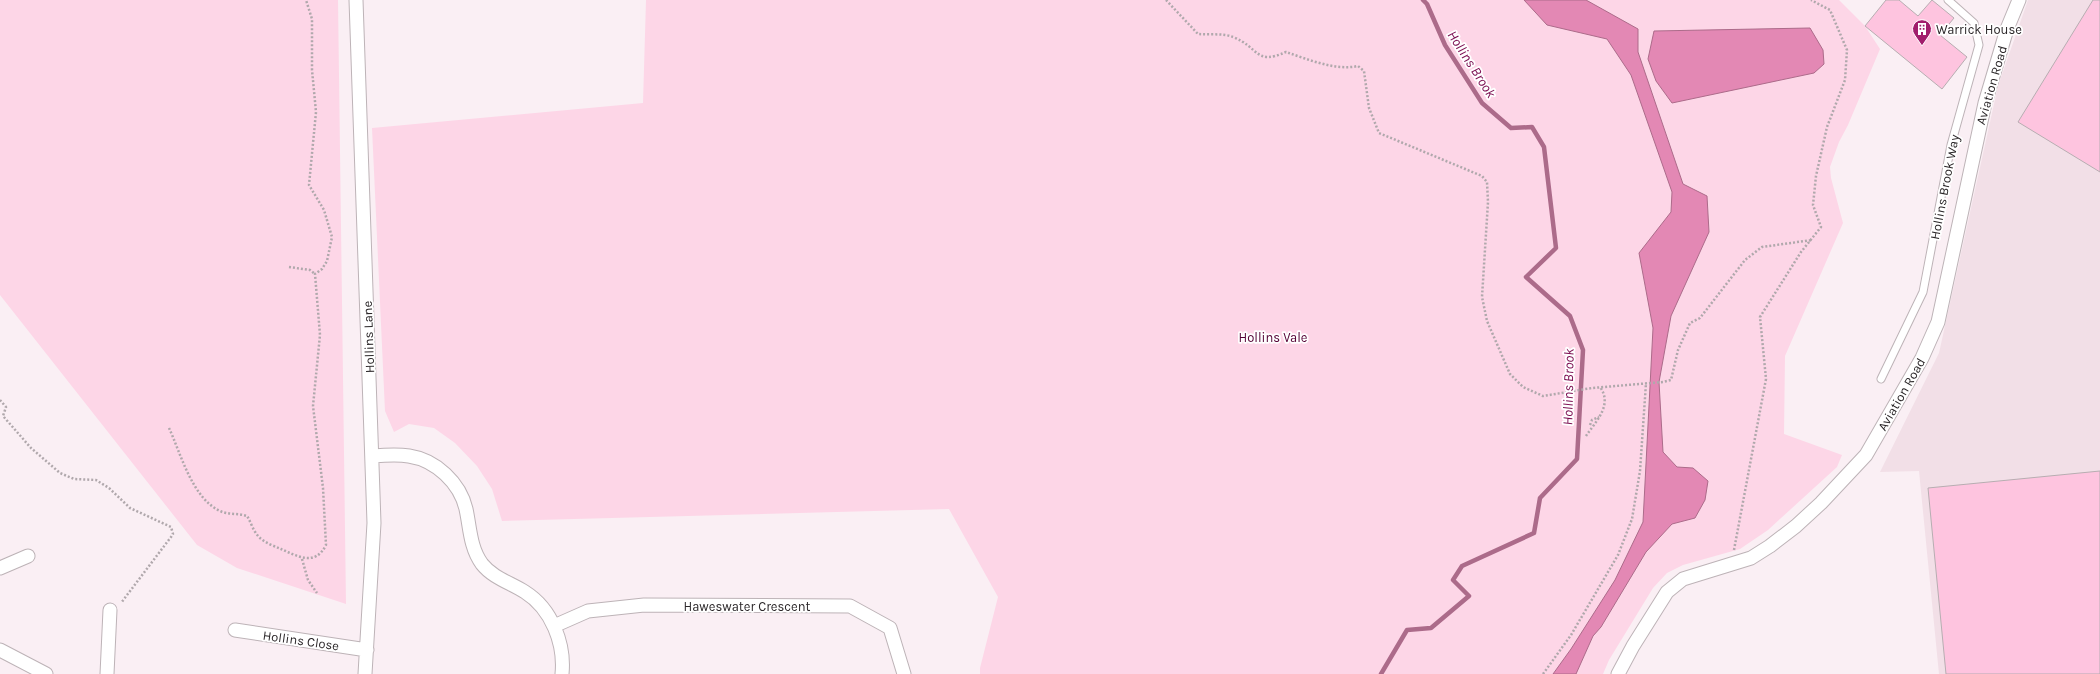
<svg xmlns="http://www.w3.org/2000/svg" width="2100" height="674" font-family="Karla,sans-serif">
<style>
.built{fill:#f2dfe7}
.green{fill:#fdd6e7}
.water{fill:#e388b4;stroke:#ac6b8a}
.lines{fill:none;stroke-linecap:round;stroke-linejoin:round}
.stream{stroke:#ac6b8a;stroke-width:4.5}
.building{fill:#fec4df;stroke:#b7adb1}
.service-casing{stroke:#bdb3b7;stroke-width:9}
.minor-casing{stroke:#bdb3b7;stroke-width:15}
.path{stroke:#b0a8ac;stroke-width:2.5;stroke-dasharray:2 2;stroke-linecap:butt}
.service{stroke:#fff;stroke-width:7}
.minor{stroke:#fff;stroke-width:13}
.labels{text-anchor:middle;stroke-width:3.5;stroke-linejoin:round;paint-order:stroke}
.poi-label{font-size:13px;fill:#2b2729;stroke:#fff;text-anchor:start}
.street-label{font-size:13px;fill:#2b2729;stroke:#fff}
.park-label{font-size:13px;fill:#530034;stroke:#fff}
.water-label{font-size:14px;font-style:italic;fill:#7a0c50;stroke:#fff}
</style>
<rect width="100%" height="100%" fill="#faeff4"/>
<path class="built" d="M 2028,0 L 2100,0 L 2100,674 L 1939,674 L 1919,471 L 1880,472 L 1939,353 L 1998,86 Z"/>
<path class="green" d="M 0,0 L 338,0 L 346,604 L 237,568 L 197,545 L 0,295 Z
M 646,0 L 1839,0 L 1865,26 L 1880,49 L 1848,125 L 1839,142 L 1830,167 L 1831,178 L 1843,223 L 1785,356 L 1784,434 L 1842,455 L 1837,467 L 1768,530 L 1740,549 L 1683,565 L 1667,573 L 1653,588 L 1609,660 L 1603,674 L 980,674 L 980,668 L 998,597 L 949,509 L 502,521 L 492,489 L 477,466 L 455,443 L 434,428 L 409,424 L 394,432 L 385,411 L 372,128 L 643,103 Z"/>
<path class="water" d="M 1524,0 L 1586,0 L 1638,29 L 1638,52 L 1683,184 L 1707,196 L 1709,232 L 1671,316 L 1659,382 L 1663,452 L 1677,467 L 1693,468 L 1708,481 L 1705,500 L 1695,518 L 1672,524 L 1646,552 L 1601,627 L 1593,636 L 1576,674 L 1553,674 L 1571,649 L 1615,580 L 1643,522 L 1653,328 L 1639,253 L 1671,212 L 1672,192 L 1631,75 L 1607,39 L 1547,25 Z
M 1810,28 L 1823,50 L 1824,64 L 1814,73 L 1672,103 L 1656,81 L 1648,59 L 1654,31 Z"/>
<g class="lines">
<path class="stream" d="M 1381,674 L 1407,630 L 1431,628 L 1469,596 L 1453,580 L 1462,566 L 1534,533 L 1540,498 L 1577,459 L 1583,350 L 1570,316 L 1526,277 L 1556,248 L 1544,147 L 1532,127 L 1511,128 L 1482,103 L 1445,45 L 1427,4 L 1423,0"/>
</g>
<path class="building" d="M 1886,0 L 1899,0 L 1918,16 L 1932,0 L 1954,18 L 1940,35 L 1967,57 L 1942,89 L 1865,26 Z
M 2093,0 L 2100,0 L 2100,172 L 2018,122 Z
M 2100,471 L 2100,674 L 1946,674 L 1928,488 Z"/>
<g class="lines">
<g class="service-casing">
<path id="service" d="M 1881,379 L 1923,292 L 1951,145 L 1979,45 L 1974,23 L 1948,0"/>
</g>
<g class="minor-casing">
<path id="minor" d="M 356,0 L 374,523 L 365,674
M 373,456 C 385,455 397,454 409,456 C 436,460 460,483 466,509 C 470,527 470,548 482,564 C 493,578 511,583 525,592 C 552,609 565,644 562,674
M 0,568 L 28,556
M 554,626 L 588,611 L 644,605 L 850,606 L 890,628 L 904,674
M 235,630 L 367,650
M 0,650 L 46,674
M 107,674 L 110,610
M 1618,674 L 1633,646 L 1667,592 L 1683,579 L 1751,558 L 1770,546 L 1796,526 L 1821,503 L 1866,455 L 1922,358 L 1938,322 L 1985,103 L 2007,29 L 2019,0"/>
</g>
<path class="path" d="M 1166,0 L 1198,34 C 1209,35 1223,33 1233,37 C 1259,47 1255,66 1286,52 C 1307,59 1335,71 1358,66 L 1364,71 L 1369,108 L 1379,133 L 1482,176 L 1487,182 L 1488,202 L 1482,297 L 1487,321 L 1510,374 L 1523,387 L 1543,396 L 1592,388 L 1663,382 L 1671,380 L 1678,350 L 1690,323 L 1700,318 L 1745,260 L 1762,247 L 1812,240
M 289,267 L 310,270 L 315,274
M 0,400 L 6,407 L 3,416 L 31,448 L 60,473 L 74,479 L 96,480 L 109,488 L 130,508 L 171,527 L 173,534 L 171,537 L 121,603
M 1590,425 L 1592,420 L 1599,417
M 169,428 C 181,454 192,498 220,511 C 228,515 238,513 247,516 C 251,522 253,531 259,537 C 265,543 274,546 281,549 C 297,556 315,567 326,545 L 323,488 L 313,406 L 320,335 L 315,274 L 322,269 L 327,261 L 332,237 L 324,210 L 309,185 L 316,112 L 312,70 L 312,19 L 306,0
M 1586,436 C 1596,421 1613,405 1600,387
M 1734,550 L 1766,379 L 1760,317 L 1801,252 L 1821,227 L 1813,205 L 1816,176 L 1827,127 L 1845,80 L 1847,50 L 1830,10 L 1811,0
M 302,559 L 308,580 L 317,593
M 1543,674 L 1571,635 L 1618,555 L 1632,519 L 1640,471 L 1646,383"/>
<use href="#service" class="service"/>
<use href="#minor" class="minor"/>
</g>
<defs>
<g id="building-pin" transform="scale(1)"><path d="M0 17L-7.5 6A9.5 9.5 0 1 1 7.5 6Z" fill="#a11d6c" stroke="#fff"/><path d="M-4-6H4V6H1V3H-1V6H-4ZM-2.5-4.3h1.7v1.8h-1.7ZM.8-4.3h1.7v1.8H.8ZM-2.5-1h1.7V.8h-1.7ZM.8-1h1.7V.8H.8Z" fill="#fff"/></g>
</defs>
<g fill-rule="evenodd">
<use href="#building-pin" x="1922" y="29"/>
</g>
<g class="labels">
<g class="poi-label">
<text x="1936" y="34">Warrick House</text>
</g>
<g class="street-label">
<text transform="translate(1991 85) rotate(-74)" y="5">Aviation Road</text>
<text transform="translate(1944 187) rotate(-79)" y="5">Hollins Brook Way</text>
<text transform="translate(368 337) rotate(-92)" y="5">Hollins Lane</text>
<text transform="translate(1901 394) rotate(-60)" y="5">Aviation Road</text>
<text x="747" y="611">Haweswater Crescent</text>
<text transform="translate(301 640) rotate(8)" y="5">Hollins Close</text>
</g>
<g class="park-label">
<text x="1273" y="342">Hollins Vale</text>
</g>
<g class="water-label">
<text transform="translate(1472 64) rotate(57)" y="5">Hollins Brook</text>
<text transform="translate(1568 387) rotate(-89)" y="5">Hollins Brook</text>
</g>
</g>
</svg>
